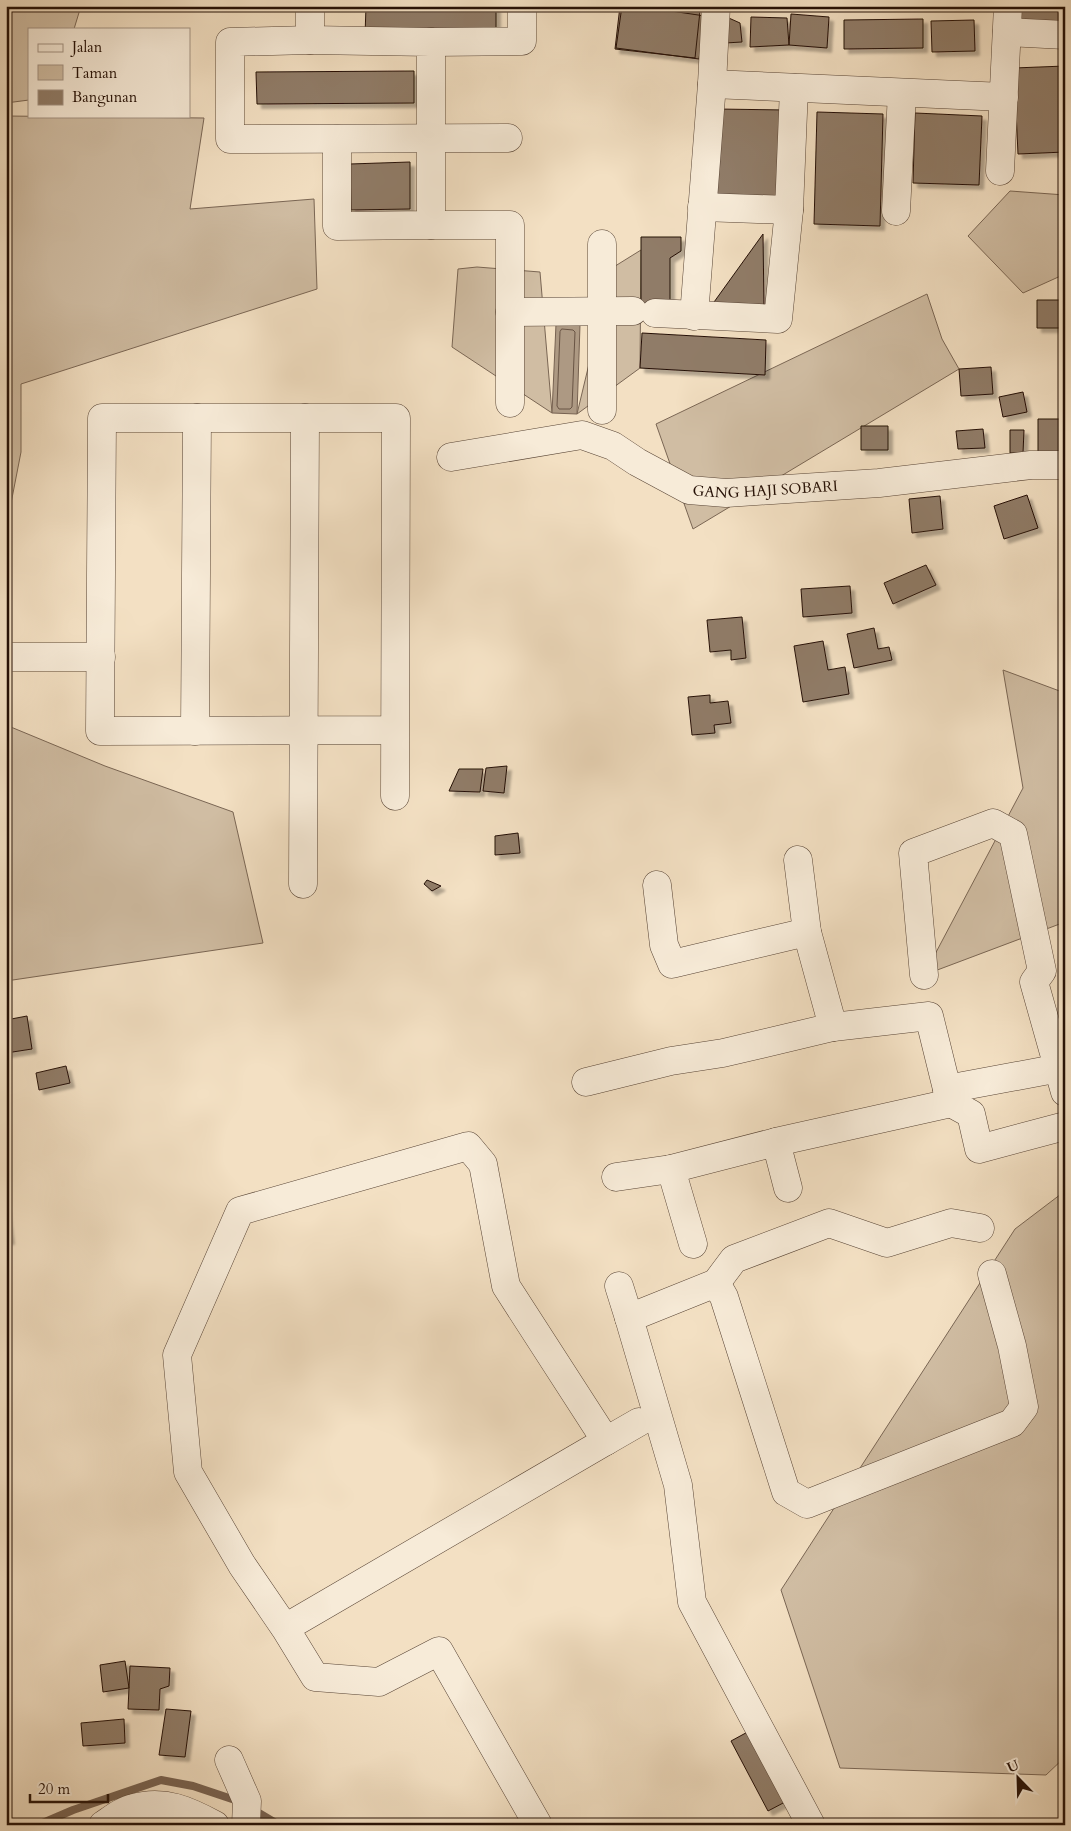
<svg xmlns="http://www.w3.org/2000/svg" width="1071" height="1831" font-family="Cardo,serif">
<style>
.green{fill:#d0bda3;stroke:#7a6654}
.water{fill:#ad9983;stroke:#776251}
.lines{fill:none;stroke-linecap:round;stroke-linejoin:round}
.shore{stroke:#695444;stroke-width:1}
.stream{stroke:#776251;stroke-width:8}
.building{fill:#907c68;stroke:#251006;filter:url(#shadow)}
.street-casing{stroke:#584435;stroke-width:29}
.street{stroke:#f7ebd8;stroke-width:28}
.labels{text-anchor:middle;stroke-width:4.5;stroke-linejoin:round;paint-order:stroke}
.street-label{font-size:15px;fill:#251006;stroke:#f7ebd8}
</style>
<defs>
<filter id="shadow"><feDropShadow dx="4.5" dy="4.5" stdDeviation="1" flood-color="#0004"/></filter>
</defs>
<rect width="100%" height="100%" fill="#f3e0c3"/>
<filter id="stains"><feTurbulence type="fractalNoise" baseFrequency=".004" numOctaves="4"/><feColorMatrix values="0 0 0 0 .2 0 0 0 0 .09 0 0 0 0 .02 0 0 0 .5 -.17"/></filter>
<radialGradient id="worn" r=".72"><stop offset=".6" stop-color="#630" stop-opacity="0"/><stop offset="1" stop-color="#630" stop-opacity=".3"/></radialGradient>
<path class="green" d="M 6,6 L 81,6 L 74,29 L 29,29 L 29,100 L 6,103 Z
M 6,116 L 204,118 L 190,209 L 314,199 L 317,289 L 21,384 L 21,452 L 6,529 Z
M 1010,191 L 1065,195 L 1065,274 L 1023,293 L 968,236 Z
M 641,250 L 640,368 L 577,414 L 612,268 Z
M 477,267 L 540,272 L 552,413 L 452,347 L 458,269 Z
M 927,294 L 942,339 L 959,369 L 693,529 L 656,424 Z
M 1003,670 L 1065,693 L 1065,922 L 924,975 L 1023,788 Z
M 6,725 L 105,766 L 233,812 L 263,943 L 6,981 Z
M 1065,1191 L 1065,1757 L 1046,1775 L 840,1768 L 781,1590 L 1015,1229 Z"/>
<path class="water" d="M 556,324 L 580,325 L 577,414 L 552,413 Z"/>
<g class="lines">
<path class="shore" d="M 562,329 L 573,330 L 575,332 L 572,407 L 570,409 L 559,409 L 557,406 L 560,332 Z"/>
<path class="stream" d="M 252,1809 L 279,1825
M 38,1825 L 73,1810 L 161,1780 L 193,1786 L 238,1801"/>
</g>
<path class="building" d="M 366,6 L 496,6 L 496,37 L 365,36 Z
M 620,6 L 657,6 L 700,11 L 695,58 L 615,49 Z
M 622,6 L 637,6 L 705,16 L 699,59 L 616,48 Z
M 1014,6 L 1065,6 L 1065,25 L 1015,27 Z
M 791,14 L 829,17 L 827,48 L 789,45 Z
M 722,15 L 740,23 L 742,42 L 725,43 Z
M 751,17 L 787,18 L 789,45 L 750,47 Z
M 923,19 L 923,48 L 844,49 L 844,20 Z
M 974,20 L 975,51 L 932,52 L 931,21 Z
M 1065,66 L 1065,152 L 1018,154 L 1014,68 Z
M 414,71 L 414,103 L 257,104 L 256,72 Z
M 716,109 L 786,110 L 783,204 L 714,203 Z
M 817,112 L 883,114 L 880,226 L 814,224 Z
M 915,113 L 982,116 L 979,185 L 913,183 Z
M 410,162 L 410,209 L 351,210 L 350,164 Z
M 763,234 L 764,309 L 709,309 Z
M 641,237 L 681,237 L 681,251 L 670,258 L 670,305 L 641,305 Z
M 1037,300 L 1065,300 L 1065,328 L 1037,328 Z
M 642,333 L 766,340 L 765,375 L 640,368 Z
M 991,367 L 993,394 L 961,396 L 959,369 Z
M 1023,392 L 1027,412 L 1003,417 L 999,397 Z
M 1038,419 L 1064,419 L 1065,470 L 1038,470 Z
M 861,426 L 888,426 L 888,450 L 861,450 Z
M 983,429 L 985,448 L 958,449 L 956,431 Z
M 1010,430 L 1024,430 L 1023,453 L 1010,453 Z
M 1027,495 L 1038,528 L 1004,539 L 994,506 Z
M 940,496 L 943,529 L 912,533 L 909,499 Z
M 926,565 L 936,585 L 893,604 L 884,583 Z
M 850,586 L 852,613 L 803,617 L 801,589 Z
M 742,617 L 746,658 L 731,660 L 731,650 L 710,652 L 707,620 Z
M 874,628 L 878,649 L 889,647 L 892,660 L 854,668 L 847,634 Z
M 823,641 L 828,670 L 845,667 L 849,694 L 803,702 L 794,646 Z
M 710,695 L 710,703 L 728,701 L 731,723 L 714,725 L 715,733 L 692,735 L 688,697 Z
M 507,766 L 504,793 L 483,791 L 486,768 Z
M 459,769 L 483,769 L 480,792 L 449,791 Z
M 518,833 L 520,853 L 495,855 L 495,836 Z
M 427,880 L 441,886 L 432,891 L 424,884 Z
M 27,1016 L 32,1049 L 6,1053 L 6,1020 Z
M 66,1066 L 70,1083 L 39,1090 L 36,1073 Z
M 6,1209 L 10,1240 L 6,1240 Z
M 125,1661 L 129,1688 L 103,1692 L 100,1665 Z
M 130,1666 L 170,1668 L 169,1686 L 160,1689 L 159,1710 L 128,1709 Z
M 166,1709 L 191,1711 L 185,1757 L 159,1755 Z
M 124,1719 L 125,1743 L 83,1746 L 81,1723 Z
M 766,1722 L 804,1792 L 768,1811 L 731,1741 Z"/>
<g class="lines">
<g class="street-casing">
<g id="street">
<path d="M 310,6 L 310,40 L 431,42 L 431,225 L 337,226 L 337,139"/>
<path d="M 1007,32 L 1065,35"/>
<path d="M 310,40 L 230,42 L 230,139 L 508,138"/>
<path d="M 431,42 L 522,41 L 522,6"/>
<path d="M 712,84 L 1004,97"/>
<path d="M 1000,171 L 1008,6"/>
<path d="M 702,207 L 789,210"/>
<path d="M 896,211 L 902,93"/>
<path d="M 431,225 L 510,225 L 510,403"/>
<path d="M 510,312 L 633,311"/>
<path d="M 655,313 L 778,319 L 789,210 L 794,88"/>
<path d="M 694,316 L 712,84 L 716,6"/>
<path d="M 602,410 L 602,244"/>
<path id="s1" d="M 451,457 L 582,435 L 613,446 L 637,462 L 689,490 L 726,493 L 879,483 L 1031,465 L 1065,465"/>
<path d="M 6,657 L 101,657"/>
<path d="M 195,731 L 197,418"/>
<path d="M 395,796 L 396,418 L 102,418 L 100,731 L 395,730"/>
<path d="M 798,860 L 807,932 L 833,1027"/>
<path d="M 303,884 L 305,418"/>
<path d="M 657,885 L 664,945 L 672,964 L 807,932"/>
<path d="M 924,975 L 913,853 L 993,823 L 1013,834 L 1042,971 L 1034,982 L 1065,1092"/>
<path d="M 586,1082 L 671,1061 L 723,1053 L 833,1027 L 929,1016 L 947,1089 L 1065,1067"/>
<path d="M 947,1089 L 951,1103 L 971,1114 L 979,1149 L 1065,1126"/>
<path d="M 776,1142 L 788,1188"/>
<path d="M 671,1169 L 693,1244"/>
<path d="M 616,1177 L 671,1169 L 776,1142 L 951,1103"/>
<path d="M 716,1283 L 724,1297 L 786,1492 L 807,1504 L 1012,1423 L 1024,1407 L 1012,1346 L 992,1274"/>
<path d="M 619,1286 L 629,1318"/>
<path d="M 606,1441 L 639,1422"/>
<path d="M 285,1628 L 606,1441 L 506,1286 L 483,1164 L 468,1146 L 240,1211 L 177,1355 L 188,1472 L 242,1565 L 285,1628 L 315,1677 L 379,1682 L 439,1651 L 538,1825"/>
<path d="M 229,1760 L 247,1801 L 246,1825"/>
<path d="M 103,1825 C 112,1819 123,1810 134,1808 C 164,1799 189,1811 215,1825"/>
<path d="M 811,1825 L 692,1602 L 678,1485 L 629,1318 L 716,1283 L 734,1259 L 829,1223 L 887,1243 L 951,1223 L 980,1228"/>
</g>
</g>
<use href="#street" class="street"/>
</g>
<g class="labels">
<g class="street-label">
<text dy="5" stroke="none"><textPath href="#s1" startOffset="330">GANG HAJI SOBARI</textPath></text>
</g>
</g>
<rect width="1071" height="1831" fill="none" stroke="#f3e0c3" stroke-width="25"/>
<rect x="8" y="8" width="1056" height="1816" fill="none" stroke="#251006" stroke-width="2.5"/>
<rect x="12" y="12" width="1046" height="1806" fill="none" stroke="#251006"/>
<rect x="28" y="28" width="162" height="90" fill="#f7ebd8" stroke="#a39384"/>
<rect x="38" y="44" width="25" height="8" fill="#f7ebd8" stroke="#a39384"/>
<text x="72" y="52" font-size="15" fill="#251006">Jalan</text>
<rect x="38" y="65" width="25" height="15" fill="#d0bda3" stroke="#a39384"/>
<text x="72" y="78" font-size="15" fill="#251006">Taman</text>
<rect x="38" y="90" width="25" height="15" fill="#907c68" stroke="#a39384"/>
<text x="72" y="102" font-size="15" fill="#251006">Bangunan</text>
<g transform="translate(1018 1778) rotate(337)" stroke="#f7ebd8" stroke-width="4" paint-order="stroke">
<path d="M0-4L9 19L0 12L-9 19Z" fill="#251006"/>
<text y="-8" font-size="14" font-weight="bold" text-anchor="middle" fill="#251006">U</text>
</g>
<path d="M30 1794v8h78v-8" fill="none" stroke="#251006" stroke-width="2.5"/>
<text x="38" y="1794" font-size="15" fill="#251006" stroke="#f7ebd8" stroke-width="4" paint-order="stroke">20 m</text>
<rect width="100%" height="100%" filter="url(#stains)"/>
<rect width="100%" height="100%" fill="url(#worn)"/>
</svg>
